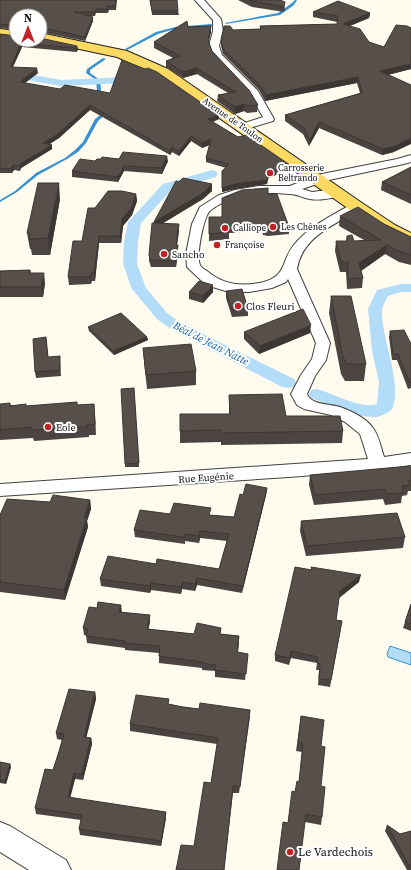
<svg xmlns="http://www.w3.org/2000/svg" width="411" height="870" font-family="'Source Serif 4',serif">
<style>
.water{fill:#b2dcf7;stroke:#3891d0}
.lines{fill:none;stroke-linecap:round;stroke-linejoin:round}
.stream{fill:#3891d0;fill-rule:evenodd}
.canal{fill:#b2dcf7;fill-rule:evenodd}
.minor-casing{stroke:#414141;stroke-width:2}
.tertiary-casing{stroke:#414141;stroke-width:2}
.primary-casing{stroke:#1f1f1f;stroke-width:2}
.minor{fill:#fff;fill-rule:evenodd}
.tertiary{fill:#fff;fill-rule:evenodd}
.primary{fill:#fbd963;fill-rule:evenodd}
.wall{fill:#4b4440}
.shaded-wall{fill:#3d3734}
.building{fill:#574f4a;stroke:#3d3734}
.poi-dot{fill:#c12227;stroke:#fff;stroke-width:1.5}
.labels{text-anchor:middle;stroke-width:4;stroke-linejoin:round;paint-order:stroke}
.far-street-label{font-size:9px;fill:#0e0e0e;stroke:#fff}
.far-poi-label{font-size:9px;fill:#0e0e0e;stroke:#fff;text-anchor:start}
.poi-label{font-size:10px;fill:#0e0e0e;stroke:#fff;text-anchor:start}
.street-label{font-size:10px;fill:#0e0e0e;stroke:#fff}
.water-label{font-size:11px;font-style:italic;fill:#1462a3;stroke:#fff}
.near-poi-label{font-size:12px;fill:#0e0e0e;stroke:#fff;text-anchor:start}
</style>
<rect width="100%" height="100%" fill="#fffcef"/>
<path class="water" d="M 390,646 L 411,653 L 411,665 L 388,657 L 387,654 Z"/>
<g class="lines">
<path class="stream" d="M 295,0 L 297,0 L 294,5 L 280,15 L 226,24 L 225,23 L 278,13 L 292,3 Z
M 211,24 L 212,25 L 212,26 L 175,29 L 158,34 L 127,50 L 125,49 L 156,32 L 175,27 Z
M 103,58 L 106,59 L 90,70 L 90,73 L 100,80 L 101,91 L 105,95 L 103,96 L 97,91 L 96,80 L 86,73 L 87,69 Z
M 104,112 L 107,113 L 98,121 L 86,143 L 78,152 L 67,159 L 38,175 L 17,192 L 0,202 L 0,200 L 15,191 L 36,173 L 65,158 L 75,150 L 83,142 L 95,119 Z"/>
<path class="canal" d="M 0,51 L 4,52 L 13,67 L 23,73 L 61,80 L 125,77 L 141,83 L 142,85 L 137,88 L 124,83 L 61,86 L 16,78 L 4,69 L 0,63 Z
M 212,170 L 216,171 L 218,174 L 216,177 L 171,190 L 141,223 L 138,242 L 137,264 L 146,288 L 167,313 L 181,323 L 294,379 L 296,383 L 294,387 L 288,388 L 282,387 L 171,329 L 157,319 L 132,289 L 123,264 L 124,242 L 128,222 L 163,184 Z
M 401,284 L 411,284 L 411,292 L 401,292 L 388,296 C 386,300 383,305 382,310 C 381,339 402,380 393,407 C 391,413 378,418 372,417 C 351,416 331,405 311,398 L 309,394 L 311,390 L 317,389 C 332,393 363,410 377,404 L 379,382 L 372,351 L 368,309 L 377,290 Z"/>
<g class="minor-casing">
<path id="minor" d="M 195,0 L 204,0 L 221,19 L 223,31 L 219,46 L 222,55 L 258,91 L 274,119 L 273,121 L 243,130 L 238,127 L 239,125 L 263,117 L 250,95 L 213,56 L 209,46 L 213,31 L 213,20 Z
M 411,155 L 411,162 L 404,164 L 329,180 L 302,189 L 312,192 L 336,189 L 340,190 L 342,193 L 340,196 C 332,198 319,201 310,199 C 303,198 297,194 290,194 C 270,192 245,192 227,201 C 222,203 212,208 209,212 C 203,220 196,256 200,265 C 201,267 205,270 207,271 C 223,285 243,287 264,282 C 287,275 281,262 293,246 C 308,227 331,216 352,204 L 360,204 L 362,207 L 360,210 C 335,224 302,237 297,269 L 330,343 L 326,360 L 315,376 L 307,394 C 311,405 330,404 340,407 C 351,411 366,418 373,428 C 379,436 381,448 384,457 L 411,453 L 411,465 L 378,470 L 289,477 L 0,496 L 0,484 L 368,459 L 360,434 L 345,422 L 331,415 L 304,409 L 297,405 L 291,394 L 301,375 L 312,359 L 316,343 L 288,279 L 286,282 L 272,288 L 249,292 L 229,292 L 206,285 L 187,267 L 186,254 L 192,224 L 200,207 L 219,195 L 235,190 L 259,186 L 290,186 L 307,179 L 322,174 L 397,159 Z"/>
</g>
<g class="tertiary-casing">
<path id="tertiary" d="M 0,822 L 10,826 L 66,860 L 71,870 L 29,870 L 0,852 Z"/>
</g>
<g class="primary-casing">
<path id="primary" d="M 0,29 L 16,31 L 16,39 L 0,37 Z
M 40,33 L 127,51 L 168,69 L 362,203 L 395,225 L 411,233 L 411,244 L 383,233 L 158,75 L 117,57 L 37,40 L 40,40 Z"/>
</g>
<use href="#minor" class="minor"/>
<use href="#tertiary" class="tertiary"/>
<use href="#primary" class="primary"/>
</g>
<path class="wall" d="M 0,0 L 117,0 L 116,10 L 109,10 L 108,13 L 96,13 L 95,16 L 87,16 L 93,21 L 85,41 L 40,32 L 40,16 L 16,16 L 16,30 L 0,28 Z
M 150,0 L 178,11 L 179,15 L 152,15 Z
M 238,0 L 280,0 L 285,8 L 284,12 L 252,7 Z
M 313,12 L 370,13 L 369,18 L 350,26 L 369,42 L 411,69 L 388,75 L 394,152 L 382,155 L 319,128 L 309,146 L 303,134 L 285,121 L 285,115 L 360,93 L 357,83 L 265,101 L 259,90 L 223,54 L 221,46 L 221,40 L 233,30 L 260,29 L 260,26 L 337,24 L 337,22 L 313,17 Z
M 211,26 L 211,32 L 208,42 L 212,51 L 258,105 L 257,112 L 247,113 L 244,111 L 235,114 L 217,101 L 218,95 L 228,93 L 197,74 L 183,78 L 166,67 L 166,61 L 173,58 L 154,48 L 154,42 L 188,27 Z
M 0,34 L 77,46 L 78,50 L 76,52 L 22,47 L 13,67 L 38,73 L 25,83 L 219,119 L 213,122 L 238,137 L 290,165 L 290,170 L 268,178 L 267,184 L 235,189 L 222,192 L 222,171 L 226,168 L 206,162 L 206,158 L 210,145 L 202,148 L 191,141 L 179,156 L 172,152 L 170,155 L 90,110 L 59,138 L 49,144 L 52,145 L 52,149 L 21,168 L 20,171 L 14,170 L 12,173 L 0,173 Z
M 101,159 L 119,159 L 168,161 L 162,174 L 124,171 L 118,182 L 72,177 L 72,171 L 95,161 Z
M 411,167 L 411,204 L 381,190 L 382,182 Z
M 179,182 L 212,184 L 212,191 L 203,199 L 162,224 L 179,231 L 177,245 L 178,245 L 178,251 L 176,267 L 151,267 L 149,261 L 149,255 L 154,222 Z
M 136,194 L 137,201 L 132,215 L 123,226 L 121,243 L 99,243 L 95,281 L 92,281 L 91,284 L 69,285 L 68,277 L 95,208 Z
M 268,194 L 289,227 L 289,234 L 268,236 L 263,235 L 262,232 L 229,233 L 229,239 L 209,241 L 209,217 L 222,217 Z
M 60,199 L 50,255 L 32,255 L 31,249 L 30,249 L 27,233 Z
M 340,216 L 384,224 L 411,237 L 411,265 L 399,262 L 385,254 L 361,271 L 363,278 L 362,288 L 347,289 L 346,272 L 340,272 L 335,251 L 336,241 L 346,241 L 347,236 L 354,241 L 364,240 L 339,226 Z
M 30,270 L 31,273 L 45,283 L 43,297 L 0,297 L 0,271 Z
M 226,291 L 248,309 L 248,316 L 232,317 L 226,298 Z
M 189,292 L 213,292 L 203,303 L 189,299 Z
M 331,296 L 366,364 L 364,381 L 345,381 L 341,374 L 329,313 Z
M 88,327 L 147,337 L 148,340 L 114,355 L 89,331 Z
M 390,331 L 411,344 L 411,388 L 408,389 L 397,360 L 392,360 L 389,337 Z
M 244,332 L 310,333 L 259,354 L 244,339 Z
M 46,337 L 48,357 L 60,362 L 61,376 L 36,378 L 35,372 Z
M 143,348 L 196,371 L 196,385 L 147,389 L 144,361 Z
M 134,388 L 139,467 L 125,467 L 125,464 Z
M 229,395 L 286,416 L 343,431 L 342,443 L 221,445 L 221,442 L 180,443 L 180,431 L 229,414 Z
M 0,404 L 11,405 L 26,406 L 77,405 L 94,404 L 96,435 L 89,435 L 89,437 L 34,441 L 33,438 L 0,440 Z
M 411,470 L 411,491 L 408,491 L 407,495 L 402,496 L 401,503 L 385,505 L 383,499 L 314,505 L 309,485 L 310,475 Z
M 267,488 L 266,495 L 242,593 L 197,585 L 195,591 L 182,589 L 181,594 L 151,590 L 150,593 L 101,586 L 100,579 L 156,564 L 219,569 L 227,541 L 200,538 L 199,543 L 185,541 L 185,544 L 135,537 L 134,530 L 170,514 L 211,515 L 234,517 L 243,495 Z
M 90,500 L 91,509 L 87,521 L 88,527 L 65,600 L 0,592 L 0,515 L 50,502 Z
M 301,521 L 405,537 L 403,548 L 306,556 L 300,531 Z
M 311,567 L 359,582 L 339,598 L 336,620 L 342,621 L 330,687 L 318,685 L 319,670 L 316,670 L 317,663 L 291,658 L 289,665 L 275,661 L 275,655 L 311,569 Z
M 411,604 L 411,631 L 403,628 Z
M 122,612 L 150,622 L 148,629 L 194,634 L 221,634 L 239,636 L 238,652 L 248,654 L 245,680 L 215,677 L 215,671 L 202,670 L 202,668 L 159,663 L 159,653 L 125,650 L 125,648 L 87,643 L 86,635 L 84,635 L 83,628 Z
M 95,692 L 96,699 L 86,737 L 91,738 L 92,744 L 83,780 L 75,779 L 70,797 L 166,818 L 161,846 L 80,835 L 79,829 L 81,820 L 36,814 L 35,808 L 53,770 L 62,740 L 57,739 L 56,733 Z
M 169,705 L 199,709 L 250,710 L 239,793 L 233,793 L 224,870 L 176,870 L 194,846 L 211,783 L 217,744 L 130,731 L 130,724 Z
M 301,716 L 321,746 L 321,786 L 322,817 L 321,825 L 305,822 L 295,792 L 299,782 L 302,752 L 296,751 Z
M 0,762 L 10,764 L 11,767 L 6,784 L 0,783 Z
M 387,825 L 400,834 L 411,831 L 411,870 L 407,870 L 385,831 Z"/>
<path class="shaded-wall" d="M 370,13 L 369,18 L 342,29 L 343,24 Z
M 93,17 L 93,21 L 85,41 L 85,37 Z
M 211,26 L 211,32 L 208,46 L 208,40 Z
M 21,43 L 22,47 L 11,71 L 11,67 Z
M 77,46 L 78,50 L 76,52 L 76,48 Z
M 411,64 L 411,69 L 379,77 L 380,71 Z
M 37,68 L 38,73 L 21,86 L 20,82 Z
M 196,68 L 197,74 L 183,78 L 183,72 Z
M 358,77 L 357,83 L 265,101 L 266,95 Z
M 244,104 L 244,111 L 235,114 L 235,107 Z
M 90,105 L 90,110 L 59,138 L 44,148 L 43,143 Z
M 219,115 L 219,119 L 208,123 L 208,119 Z
M 319,122 L 319,128 L 309,146 L 310,140 Z
M 191,136 L 191,141 L 179,156 L 179,151 Z
M 411,138 L 411,144 L 394,152 L 382,155 L 383,149 Z
M 211,139 L 211,144 L 202,148 L 202,143 Z
M 52,145 L 52,149 L 21,168 L 20,171 L 20,164 Z
M 172,147 L 172,152 L 170,155 L 170,151 Z
M 167,156 L 168,161 L 162,174 L 162,168 Z
M 13,165 L 14,170 L 12,173 L 11,169 Z
M 290,165 L 290,170 L 267,178 L 267,173 Z
M 124,166 L 124,171 L 118,182 L 118,177 Z
M 268,180 L 267,184 L 235,189 L 222,192 L 222,188 L 235,184 Z
M 59,183 L 60,199 L 50,255 L 48,238 Z
M 212,184 L 212,191 L 203,199 L 154,228 L 154,222 Z
M 136,194 L 137,201 L 132,215 L 123,226 L 121,243 L 120,236 L 122,219 Z
M 179,224 L 179,231 L 176,251 L 176,245 Z
M 99,236 L 99,243 L 95,281 L 94,273 Z
M 178,245 L 178,251 L 176,267 L 176,261 Z
M 387,245 L 385,254 L 358,273 L 359,263 Z
M 44,273 L 45,283 L 43,297 L 41,287 Z
M 213,285 L 213,292 L 203,303 L 203,296 Z
M 311,325 L 310,333 L 259,354 L 260,346 Z
M 147,337 L 148,340 L 114,355 L 113,351 Z
M 94,404 L 95,415 L 96,435 L 95,424 Z
M 267,488 L 266,495 L 242,593 L 243,586 Z
M 90,500 L 91,509 L 87,521 L 88,527 L 65,600 L 64,590 Z
M 200,531 L 200,538 L 199,543 L 199,536 Z
M 361,575 L 359,582 L 339,598 L 340,591 Z
M 197,578 L 197,585 L 195,591 L 195,584 Z
M 182,582 L 182,589 L 181,594 L 181,587 Z
M 151,583 L 151,590 L 150,593 L 150,586 Z
M 121,605 L 122,612 L 119,612 Z
M 150,615 L 150,622 L 147,636 L 147,629 Z
M 239,636 L 239,643 L 237,659 L 237,652 Z
M 95,692 L 96,699 L 85,743 L 84,737 Z
M 250,710 L 250,717 L 239,793 L 240,787 Z
M 91,738 L 92,744 L 83,780 L 82,774 Z
M 10,764 L 11,767 L 6,784 L 5,781 Z
M 74,773 L 75,779 L 69,803 L 68,797 Z
M 166,812 L 166,818 L 161,846 L 161,841 Z"/>
<path class="building" d="M 0,0 L 116,0 L 115,6 L 108,6 L 108,9 L 96,9 L 95,12 L 74,12 L 93,17 L 85,37 L 40,27 L 40,16 L 16,16 L 16,26 L 0,24 Z
M 150,0 L 177,0 L 178,11 L 152,11 Z
M 249,0 L 280,0 L 285,2 L 284,7 L 252,1 Z
M 338,1 L 370,13 L 343,24 L 360,29 L 369,42 L 384,47 L 396,25 L 407,26 L 411,28 L 411,64 L 380,71 L 411,85 L 411,138 L 395,146 L 383,149 L 319,122 L 310,140 L 304,128 L 285,115 L 362,93 L 358,77 L 266,95 L 259,84 L 223,49 L 221,40 L 224,26 L 230,26 L 233,30 L 261,29 L 260,26 L 337,24 L 338,16 L 313,12 Z
M 187,21 L 188,27 L 211,26 L 208,40 L 212,51 L 249,90 L 258,105 L 247,106 L 244,104 L 235,107 L 218,95 L 236,92 L 196,68 L 183,72 L 166,61 L 180,56 L 154,42 Z
M 0,34 L 16,36 L 16,40 L 40,40 L 40,38 L 77,46 L 76,48 L 21,43 L 11,67 L 37,68 L 20,82 L 60,89 L 65,85 L 110,93 L 122,60 L 145,69 L 148,68 L 157,72 L 219,115 L 208,119 L 238,137 L 246,135 L 290,165 L 267,173 L 268,180 L 235,184 L 222,188 L 222,171 L 229,164 L 206,158 L 211,139 L 202,143 L 191,136 L 179,151 L 172,147 L 170,151 L 90,105 L 58,134 L 43,143 L 52,145 L 20,164 L 20,166 L 13,165 L 11,169 L 0,168 Z
M 123,152 L 167,156 L 162,168 L 124,166 L 118,177 L 72,171 L 80,159 L 95,161 L 97,159 L 101,159 L 102,157 L 119,159 Z
M 411,167 L 411,195 L 382,182 Z
M 183,178 L 212,184 L 203,193 L 154,222 L 176,181 L 179,182 Z
M 38,183 L 59,183 L 48,238 L 29,239 L 30,233 L 27,233 Z
M 268,188 L 268,194 L 277,194 L 289,227 L 269,229 L 263,228 L 262,225 L 229,226 L 229,232 L 209,234 L 209,217 L 222,217 L 222,198 L 242,190 Z
M 108,191 L 122,191 L 136,194 L 132,207 L 122,219 L 120,236 L 99,236 L 94,273 L 91,273 L 91,277 L 68,277 L 73,241 L 82,241 L 88,208 L 95,208 Z
M 358,207 L 384,224 L 411,237 L 411,255 L 401,252 L 387,245 L 359,263 L 363,278 L 348,279 L 348,262 L 341,262 L 336,241 L 347,241 L 347,236 L 352,235 L 354,241 L 381,240 L 340,216 Z
M 152,223 L 179,224 L 176,245 L 178,245 L 176,261 L 151,260 L 149,255 Z
M 30,270 L 30,273 L 44,273 L 41,287 L 0,287 L 0,271 Z
M 199,281 L 213,285 L 203,296 L 189,292 Z
M 242,289 L 248,309 L 232,310 L 226,291 Z
M 331,296 L 351,296 L 366,364 L 347,364 L 343,357 Z
M 303,309 L 311,325 L 260,346 L 244,332 Z
M 121,313 L 147,337 L 113,351 L 88,327 Z
M 404,330 L 411,344 L 411,382 L 410,383 L 398,354 L 393,354 L 390,331 Z
M 46,337 L 48,357 L 60,356 L 60,370 L 35,372 L 33,339 Z
M 191,344 L 196,371 L 146,375 L 143,348 Z
M 134,388 L 139,463 L 125,464 L 121,389 Z
M 282,394 L 286,416 L 340,416 L 343,431 L 221,433 L 221,430 L 180,431 L 180,414 L 230,414 L 229,395 Z
M 77,402 L 77,405 L 94,404 L 95,424 L 87,425 L 87,427 L 32,430 L 32,427 L 0,430 L 0,404 L 10,403 L 10,406 L 26,404 L 26,406 Z
M 410,466 L 411,470 L 411,481 L 408,481 L 410,485 L 402,486 L 403,493 L 387,494 L 385,489 L 315,495 L 310,475 Z
M 246,484 L 267,488 L 243,586 L 197,578 L 195,584 L 182,582 L 181,587 L 151,583 L 150,586 L 100,579 L 108,556 L 156,564 L 157,559 L 219,569 L 229,534 L 200,531 L 199,536 L 185,534 L 184,537 L 134,530 L 140,510 L 170,514 L 174,503 L 211,508 L 209,515 L 234,517 L 240,494 L 243,495 Z
M 53,495 L 90,500 L 84,517 L 87,517 L 64,590 L 0,582 L 0,515 L 7,499 L 50,502 Z
M 397,513 L 405,537 L 307,546 L 301,521 Z
M 295,567 L 312,570 L 311,567 L 361,575 L 340,591 L 336,620 L 342,621 L 331,680 L 319,679 L 320,664 L 317,663 L 318,657 L 291,651 L 290,658 L 275,655 Z
M 98,602 L 121,605 L 119,612 L 150,615 L 147,629 L 194,634 L 197,623 L 221,628 L 220,634 L 239,636 L 237,652 L 248,654 L 246,674 L 215,670 L 216,665 L 202,663 L 203,662 L 159,656 L 160,646 L 124,643 L 125,641 L 86,636 L 88,629 L 83,628 L 89,607 L 97,608 Z
M 411,604 L 411,624 L 405,622 Z
M 69,689 L 95,692 L 84,737 L 91,738 L 82,774 L 74,773 L 68,797 L 166,812 L 161,841 L 79,829 L 82,815 L 35,808 L 45,769 L 53,770 L 59,752 L 64,734 L 56,733 Z
M 136,695 L 169,699 L 168,704 L 183,707 L 199,709 L 200,703 L 250,710 L 240,787 L 233,786 L 224,870 L 176,870 L 181,845 L 194,846 L 204,782 L 211,783 L 218,738 L 130,724 Z
M 301,716 L 324,720 L 321,746 L 325,747 L 321,786 L 325,787 L 322,817 L 306,814 L 299,870 L 277,870 L 283,822 L 288,823 L 292,791 L 295,792 L 297,781 L 299,782 L 303,743 L 298,742 Z
M 0,762 L 10,764 L 5,781 L 0,780 Z
M 387,825 L 400,834 L 411,831 L 411,869 Z"/>
<g class="poi-dot">
<circle cx="270" cy="173" r="4"/>
<circle cx="273" cy="227" r="4"/>
<circle cx="225" cy="228" r="4"/>
<circle cx="217" cy="245" r="4"/>
<circle cx="164" cy="254" r="4"/>
<circle cx="238" cy="306" r="4"/>
<circle cx="48" cy="427" r="4"/>
<circle cx="290" cy="852" r="4"/>
</g>
<g class="labels">
<g class="far-street-label">
<text transform="translate(233 120) rotate(35)" y="3">Avenue de Toulon</text>
</g>
<g class="far-poi-label">
<text x="278" y="171">Carrosserie<tspan x="278" dy="10">Beltrando</tspan></text>
<text x="281" y="230">Les Chênes</text>
<text x="233" y="231">Calliope</text>
<text x="225" y="248">Françoise</text>
</g>
<g class="poi-label">
<text x="172" y="258">Sancho</text>
<text x="246" y="310">Clos Fleuri</text>
<text x="56" y="431">Eole</text>
</g>
<g class="street-label">
<text transform="translate(206 477) rotate(-4)" y="4">Rue Eugénie</text>
</g>
<g class="water-label">
<text transform="translate(211 343) rotate(27)" y="4">Béal de Jean Natte</text>
</g>
<g class="near-poi-label">
<text x="298" y="856">Le Vardechois</text>
</g>
</g>
<g transform="translate(28 28)"><circle r="19" fill="#ffffff" stroke="#9f9f9f"/>
<path d="M0-3L7 15L0 10L-7 15Z" fill="#c12227"/>
<text y="-6" font-size="11" font-weight="bold" text-anchor="middle" fill="#0e0e0e">N</text>
</g>
</svg>
